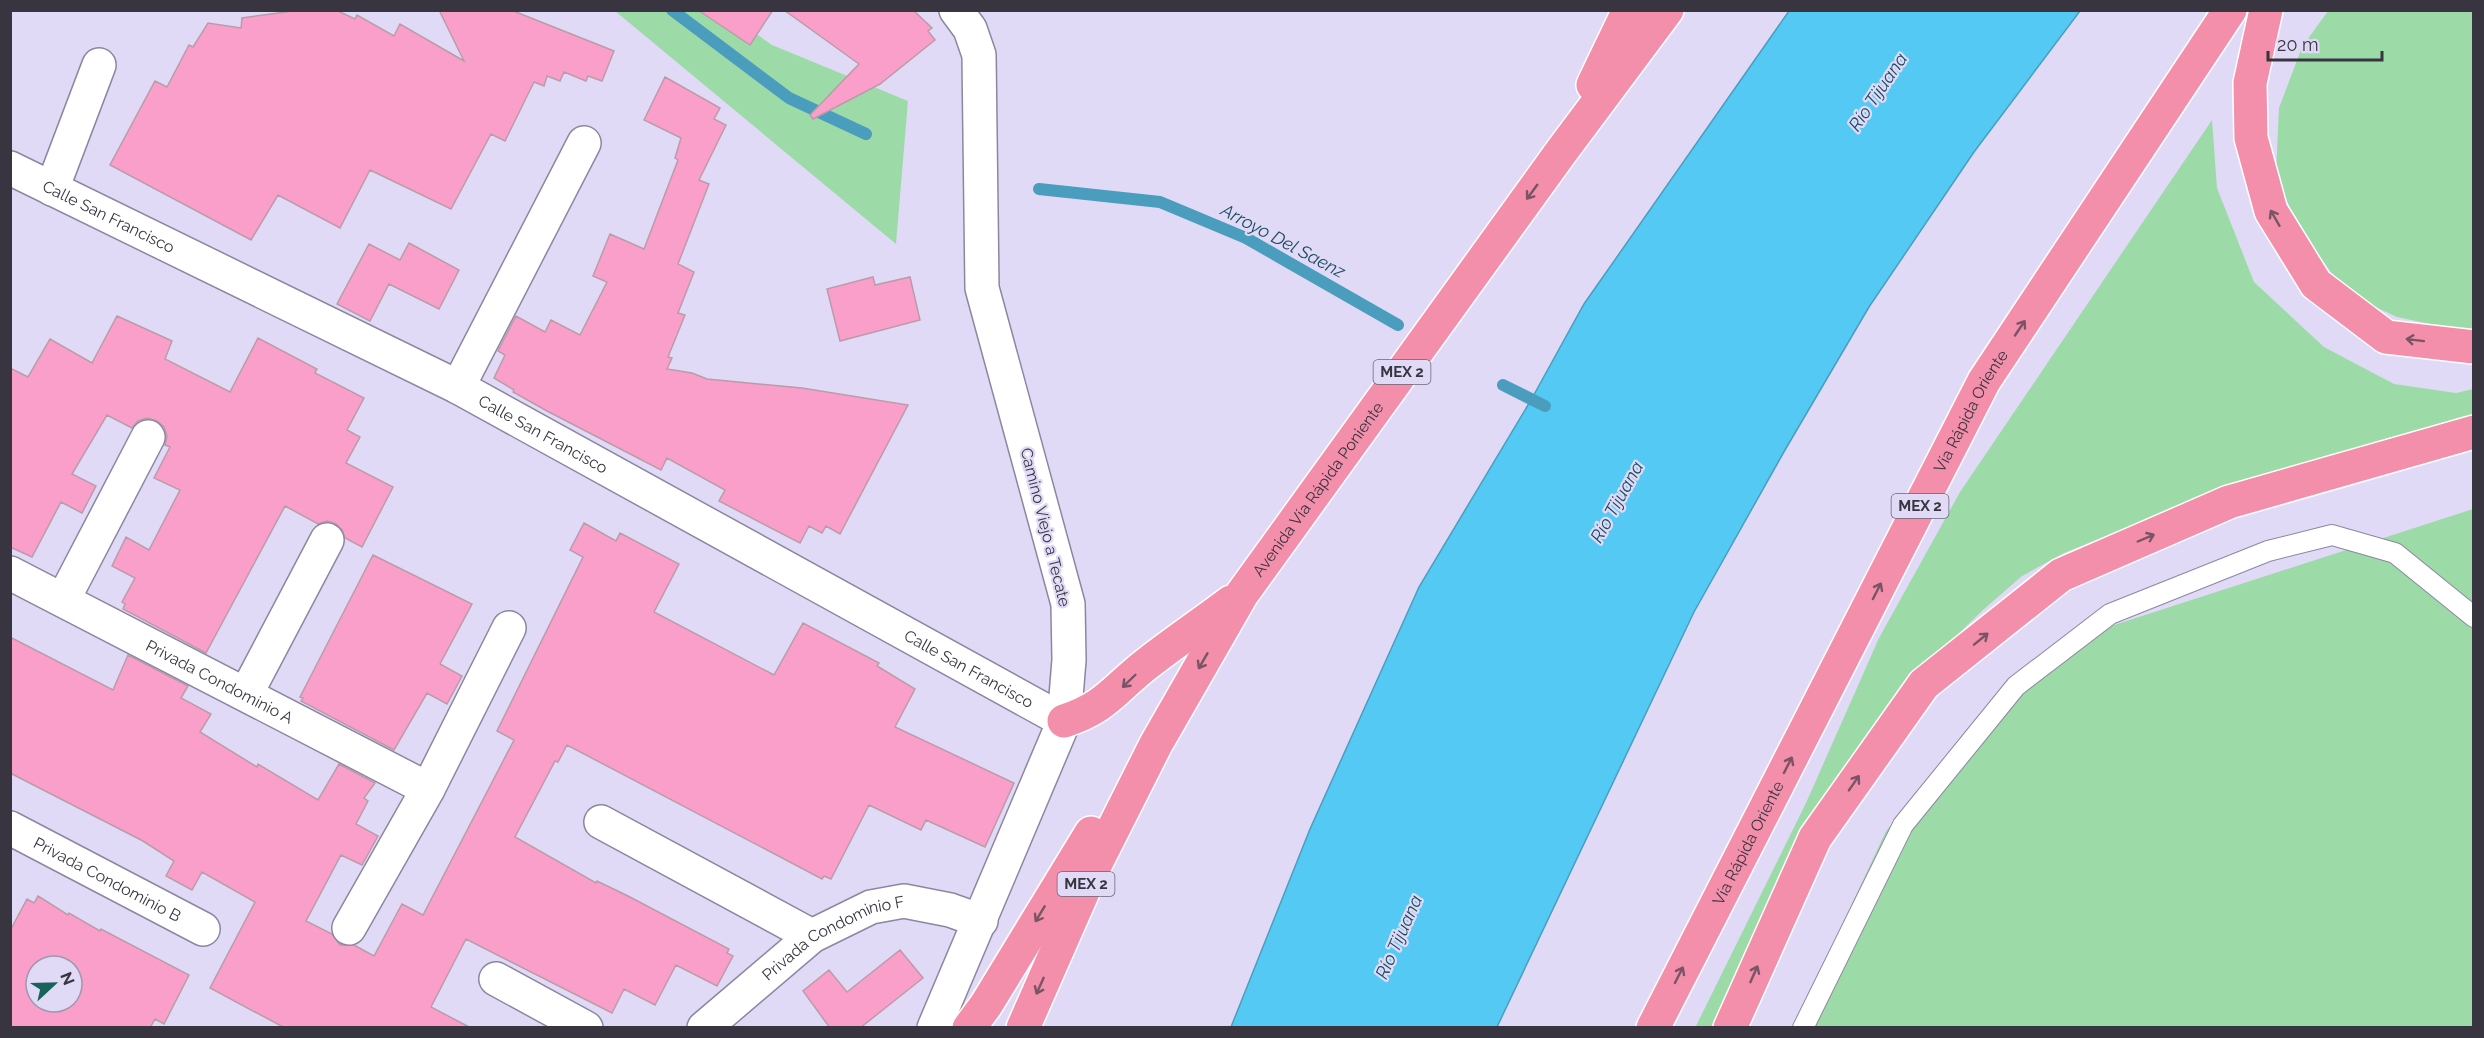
<svg xmlns="http://www.w3.org/2000/svg" width="2484" height="1038" font-family="Raleway,sans-serif">
<style>
.green{fill:#9cdba7}
.water{fill:#53c9f4;stroke:#4b9dbe;stroke-width:1.5}
.lines{fill:none;stroke-linecap:round;stroke-linejoin:round}
.stream{stroke:#4b9dbe;stroke-width:12}
.building{fill:#fa9fca;stroke:#ba9ca9;stroke-width:1.5;fill-rule:evenodd}
.lane-casing{stroke:#8d86a1;stroke-width:22}
.street-casing{stroke:#8d86a1;stroke-width:36}
.highway-casing{stroke:#fff;stroke-width:36}
.lane{stroke:#fff;stroke-width:20}
.street{stroke:#fff;stroke-width:33}
.highway{stroke:#f38eab;stroke-width:33}
.oneway{stroke:#795465}
.labels{text-anchor:middle;stroke-width:4.5;stroke-linejoin:round;paint-order:stroke}
.shield{fill:#e1daf7;stroke:#6b6677;stroke-width:1.5}
.shield-label{font-size:15px;font-weight:bold;fill:#383540}
.street-label{font-size:16px;fill:#383540;stroke:#e1daf7}
.water-label{font-size:18px;font-style:italic;fill:#1b4d5e;stroke:#e1daf7}
</style>
<rect width="100%" height="100%" fill="#e1daf7"/>
<path class="green" d="M 615,11 L 724,11 L 772,45 L 908,101 L 896,244 Z
M 2328,11 L 2473,11 L 2473,329 L 2439,326 L 2397,317 L 2371,305 L 2333,275 L 2298,228 L 2276,174 L 2279,108 L 2302,47 Z
M 2212,120 L 2217,188 L 2254,282 L 2324,347 L 2394,384 L 2456,393 L 2473,389 L 2473,418 L 2215,492 L 2064,553 L 2022,576 L 1984,609 L 1903,688 L 1810,820 L 1711,1027 L 1695,1028 L 1806,803 L 1879,638 L 1960,492 Z
M 2473,509 L 2473,1027 L 1794,1028 L 1886,831 L 1973,725 L 2108,627 Z"/>
<path class="water" d="M 1789,11 L 2080,11 L 1974,152 L 1869,307 L 1785,450 L 1694,612 L 1497,1027 L 1231,1027 L 1310,829 L 1419,587 L 1531,400 L 1584,304 Z"/>
<g class="lines">
<path class="stream" d="M 672,10 L 789,98 L 866,134
M 1039,189 L 1160,202 L 1246,238 L 1398,325
M 1503,385 L 1545,406"/>
</g>
<path class="building" d="M 300,10 L 336,10 L 355,19 L 357,15 L 394,36 L 400,24 L 464,61 L 439,10 L 511,10 L 614,51 L 602,81 L 588,76 L 586,81 L 564,72 L 560,81 L 547,76 L 544,86 L 534,82 L 505,141 L 491,134 L 451,209 L 370,170 L 340,228 L 278,195 L 251,240 L 110,165 L 155,81 L 167,87 L 189,45 L 193,47 L 208,23 L 241,28 L 242,18 Z
M 698,10 L 773,10 L 750,45 Z
M 784,10 L 913,10 L 932,28 L 928,31 L 935,40 L 880,84 L 813,119 L 810,115 L 859,64 Z
M 665,77 L 720,108 L 714,119 L 726,125 L 699,180 L 709,184 L 678,264 L 694,272 L 678,313 L 685,315 L 668,357 L 672,358 L 667,369 L 692,373 L 707,379 L 802,388 L 908,405 L 840,534 L 826,526 L 822,533 L 809,526 L 800,543 L 719,501 L 725,490 L 667,458 L 661,470 L 547,411 L 513,392 L 514,390 L 494,378 L 505,355 L 498,351 L 516,316 L 545,332 L 551,320 L 580,335 L 607,282 L 593,276 L 610,234 L 644,249 L 678,160 L 675,158 L 681,138 L 644,120 Z
M 409,243 L 459,270 L 439,309 L 389,284 L 370,321 L 337,304 L 369,244 L 400,260 Z
M 873,277 L 875,285 L 910,277 L 920,320 L 840,341 L 827,289 Z
M 117,316 L 172,341 L 165,359 L 230,392 L 258,338 L 317,369 L 315,373 L 364,398 L 347,430 L 360,437 L 346,463 L 393,487 L 362,547 L 345,538 L 342,530 L 336,524 L 327,521 L 318,524 L 285,506 L 206,653 L 123,609 L 125,604 L 122,602 L 135,578 L 112,566 L 126,537 L 149,550 L 180,490 L 154,478 L 170,447 L 165,445 L 167,436 L 164,427 L 157,421 L 147,418 L 138,421 L 132,428 L 107,415 L 72,474 L 96,486 L 82,513 L 61,502 L 32,557 L 10,547 L 10,368 L 28,377 L 50,339 L 92,363 Z
M 584,523 L 616,541 L 620,533 L 679,564 L 654,612 L 774,675 L 803,623 L 879,663 L 877,666 L 915,689 L 895,727 L 1014,783 L 985,847 L 926,820 L 921,830 L 869,805 L 831,879 L 824,876 L 822,879 L 567,745 L 558,762 L 555,761 L 515,837 L 596,883 L 597,881 L 628,896 L 729,949 L 727,953 L 733,956 L 717,986 L 676,965 L 655,1005 L 624,989 L 612,1013 L 466,939 L 431,1007 L 471,1028 L 285,1028 L 210,988 L 255,902 L 202,872 L 192,890 L 166,876 L 174,861 L 143,841 L 10,773 L 10,637 L 113,690 L 128,655 L 188,686 L 181,698 L 211,714 L 200,732 L 257,767 L 258,764 L 318,800 L 339,764 L 375,783 L 364,798 L 368,801 L 356,824 L 378,836 L 362,865 L 341,855 L 306,921 L 332,934 L 340,945 L 354,945 L 374,956 L 402,904 L 423,915 L 514,740 L 497,731 L 583,557 L 570,550 Z
M 373,555 L 472,604 L 440,664 L 462,676 L 447,704 L 427,693 L 394,750 L 301,701 L 303,698 L 300,697 Z
M 38,896 L 68,915 L 69,913 L 100,931 L 101,929 L 189,975 L 164,1024 L 155,1019 L 150,1028 L 10,1028 L 10,931 L 27,899 L 34,903 ZM 36,966 L 72,966 L 72,1002 L 36,1002 Z
M 900,950 L 923,978 L 860,1028 L 830,1028 L 803,991 L 829,970 L 847,992 Z"/>
<g class="lines">
<g class="lane-casing">
<path id="lane" d="M 1803,1028 L 1903,825 L 2016,686 L 2110,614 L 2268,551 L 2332,535 L 2395,553 L 2474,617"/>
</g>
<g class="street-casing">
<g id="street">
<path id="s1" d="M 10,168 L 458,387 L 1064,721"/>
<path d="M 52,189 L 99,65"/>
<path d="M 458,387 L 584,143"/>
<path id="s2" d="M 10,573 L 428,789"/>
<path d="M 63,600 L 148,437"/>
<path d="M 246,694 L 327,540"/>
<path d="M 601,822 L 812,936"/>
<path id="s3" d="M 10,828 L 203,929"/>
<path d="M 349,928 L 428,789 L 509,628"/>
<path d="M 496,979 L 586,1028"/>
<path id="s4" d="M 704,1028 L 812,936 L 871,907 L 904,901 L 950,910 L 981,921"/>
<path d="M 934,1028 L 1064,721 L 1069,660 L 1068,604 L 982,288 L 979,55 L 970,29 L 956,10"/>
</g>
</g>
<g class="highway-casing">
<g id="highway">
<path d="M 2266,10 L 2250,83 L 2251,138 L 2271,211 L 2316,284 L 2386,337 L 2474,347"/>
<path d="M 1593,85 L 1629,10"/>
<path d="M 1064,721 C 1107,707 1114,689 1148,663 C 1175,642 1203,623 1231,602"/>
<path d="M 969,1028 L 986,1005 L 1091,833"/>
<path id="s5" d="M 1023,1028 L 1092,871 L 1156,744 L 1242,594 L 1561,152 L 1667,10"/>
<path id="s6" d="M 1653,1028 L 1984,381 L 2230,10"/>
<path d="M 1730,1028 L 1815,838 L 1924,684 L 2061,575 L 2229,502 L 2474,432"/>
</g>
</g>
<use href="#lane" class="lane"/>
<use href="#street" class="street"/>
<use href="#highway" class="highway"/>
</g>
<defs><path id="oneway-shaft" d="M-6 0H5M1.5-3L5.5 0L1.5 3" fill="none" stroke-width="1.6" stroke-linecap="round" stroke-linejoin="round" transform="scale(1.5)"/></defs>
<g class="oneway">
<use href="#oneway-shaft" transform="translate(1532 192) rotate(126)"/>
<use href="#oneway-shaft" transform="translate(2275 218) rotate(-120)"/>
<use href="#oneway-shaft" transform="translate(2020 328) rotate(-56)"/>
<use href="#oneway-shaft" transform="translate(2415 340) rotate(-173)"/>
<use href="#oneway-shaft" transform="translate(2146 538) rotate(-23)"/>
<use href="#oneway-shaft" transform="translate(1877 591) rotate(-63)"/>
<use href="#oneway-shaft" transform="translate(1981 639) rotate(-39)"/>
<use href="#oneway-shaft" transform="translate(1203 661) rotate(120)"/>
<use href="#oneway-shaft" transform="translate(1129 681) rotate(136)"/>
<use href="#oneway-shaft" transform="translate(1788 765) rotate(-63)"/>
<use href="#oneway-shaft" transform="translate(1854 783) rotate(-55)"/>
<use href="#oneway-shaft" transform="translate(1040 914) rotate(121)"/>
<use href="#oneway-shaft" transform="translate(1754 974) rotate(-66)"/>
<use href="#oneway-shaft" transform="translate(1679 975) rotate(-63)"/>
<use href="#oneway-shaft" transform="translate(1040 986) rotate(114)"/>
</g>
<g class="labels">
<g class="shield">
<rect x="1373.5" y="360" width="57" height="24" rx="4.5"/>
<rect x="1891.5" y="494" width="57" height="24" rx="4.5"/>
<rect x="1057.5" y="872" width="57" height="24" rx="4.5"/>
</g>
<g class="shield-label">
<text x="1402" y="377">MEX 2</text>
<text x="1920" y="511">MEX 2</text>
<text x="1086" y="889">MEX 2</text>
</g>
<g class="street-label">
<text dy="6" stroke="none"><textPath href="#s1" startOffset="110">Calle San Francisco</textPath></text>
<text dy="6" stroke="none"><textPath href="#s6" startOffset="694">Vía Rápida Oriente</textPath></text>
<text dy="6" stroke="none"><textPath href="#s1" startOffset="596">Calle San Francisco</textPath></text>
<text dy="6" stroke="none"><textPath href="#s5" startOffset="616">Avenida Vía Rápida Poniente</textPath></text>
<text transform="translate(1046 527) rotate(76)" y="6">Camino Viejo a Tecate</text>
<text dy="6" stroke="none"><textPath href="#s1" startOffset="1082">Calle San Francisco</textPath></text>
<text dy="6" stroke="none"><textPath href="#s2" startOffset="236">Privada Condominio A</textPath></text>
<text dy="6" stroke="none"><textPath href="#s6" startOffset="208">Vía Rápida Oriente</textPath></text>
<text dy="6" stroke="none"><textPath href="#s3" startOffset="110">Privada Condominio B</textPath></text>
<text dy="6" stroke="none"><textPath href="#s4" startOffset="160">Privada Condominio F</textPath></text>
</g>
<g class="water-label">
<text transform="translate(1878 92) rotate(-56)" y="6">Río Tijuana</text>
<text transform="translate(1283 241) rotate(28)" y="6">Arroyo Del Saenz</text>
<text transform="translate(1617 502) rotate(-61)" y="6">Río Tijuana</text>
<text transform="translate(1399 937) rotate(-66)" y="6">Río Tijuana</text>
</g>
</g>
<rect width="2484" height="1038" fill="none" stroke="#383540" stroke-width="24"/>
<g transform="translate(54 984) rotate(68)"><circle r="28" fill="#e1daf7" stroke="#9d98ae" stroke-width="1.5"/>
<path d="M0-4.5L10 22L0 15L-10 22Z" fill="#17635c"/>
<text y="-9" font-size="16" font-weight="bold" text-anchor="middle" fill="#383540">N</text>
</g>
<path d="M2268 51v9h114v-9" fill="none" stroke="#383540" stroke-width="3"/>
<text x="2277" y="51" font-size="18" fill="#383540" stroke="#e1daf7" stroke-width="4.5" paint-order="stroke">20 m</text>
</svg>
